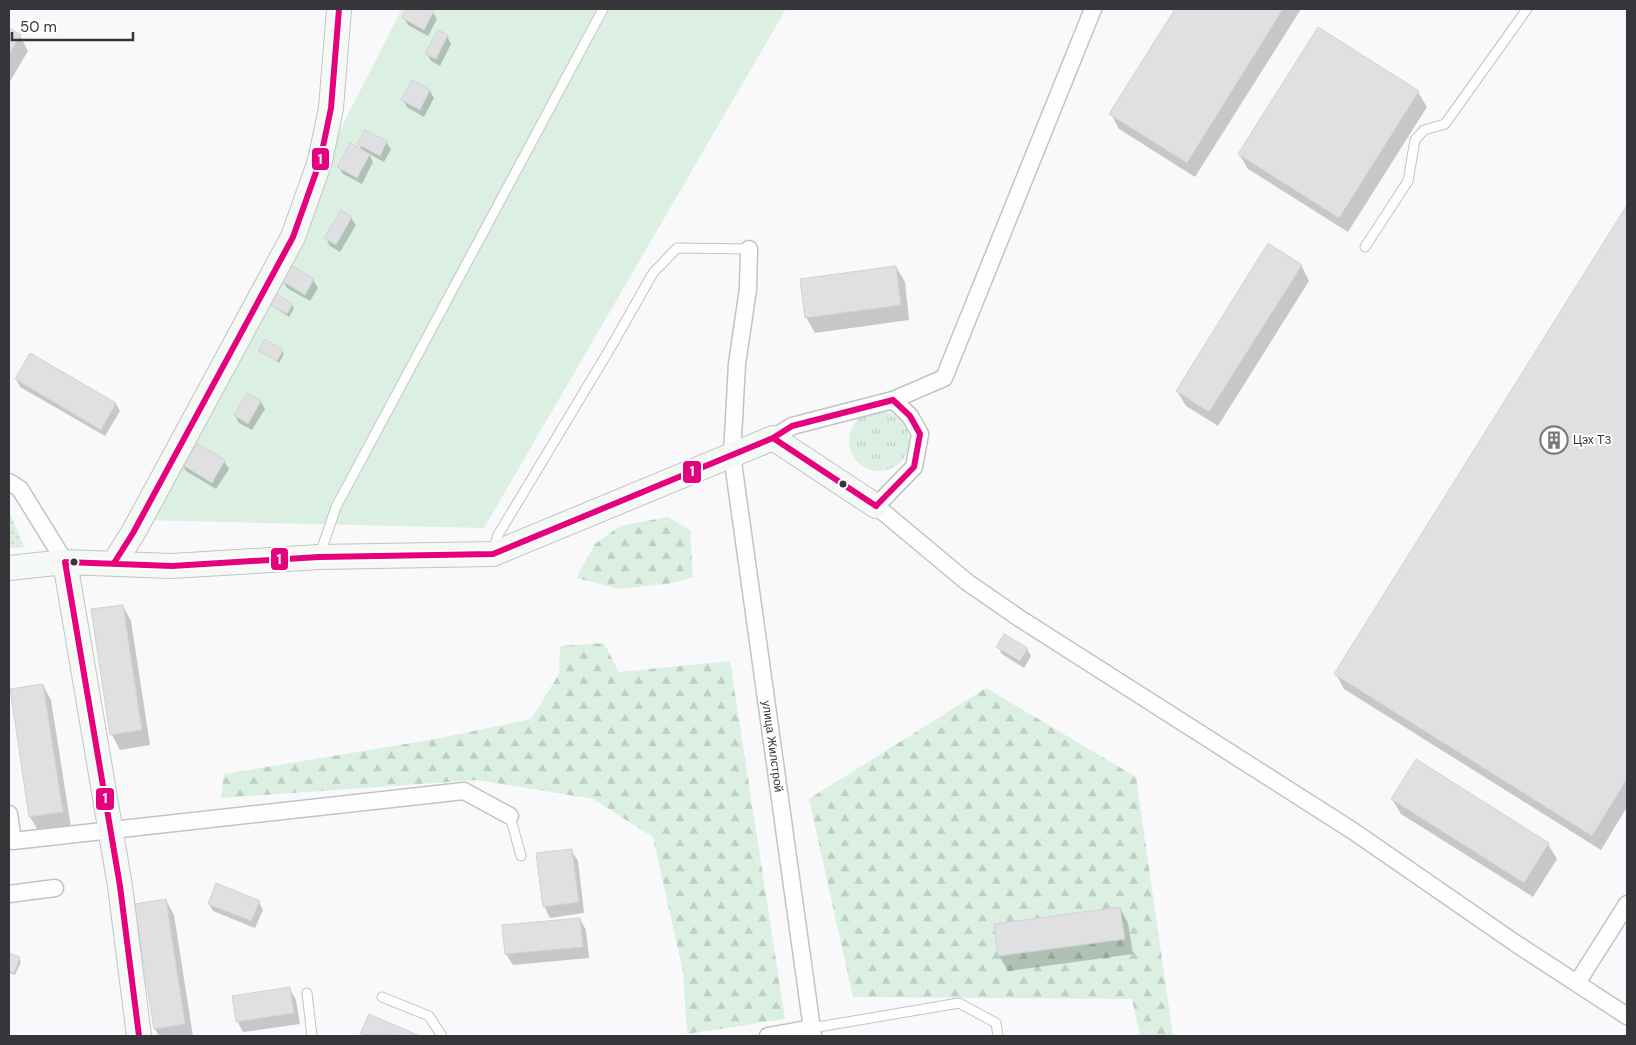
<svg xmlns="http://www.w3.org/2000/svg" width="1636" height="1045" font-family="'DM Sans',sans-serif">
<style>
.grass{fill:url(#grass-tufts)}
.forest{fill:url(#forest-firs)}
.park{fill:url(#park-dots)}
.garden{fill:#dbf0e3}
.shadow{fill:#0003}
.building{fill:#e0e0e3;stroke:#d2d2d5}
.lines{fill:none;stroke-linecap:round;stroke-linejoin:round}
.lane-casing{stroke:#c3c3c6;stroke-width:11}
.street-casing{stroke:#c3c3c6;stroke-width:19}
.secondary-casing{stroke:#c3c3c6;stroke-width:26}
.lane{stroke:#fefeff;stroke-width:9}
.street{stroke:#fefeff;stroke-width:16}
.secondary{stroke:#f4f9f6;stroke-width:24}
.bus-1-casing{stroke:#fff;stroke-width:10}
.bus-1{stroke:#e5007d;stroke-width:6}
.bus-dot{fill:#363539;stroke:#fff;stroke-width:2}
.labels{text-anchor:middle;stroke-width:4;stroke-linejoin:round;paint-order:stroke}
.poi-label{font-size:12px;fill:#363539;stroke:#fff;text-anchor:start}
.street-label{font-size:12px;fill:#363539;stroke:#fff}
.line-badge{stroke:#fff;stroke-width:2}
.badge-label{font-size:14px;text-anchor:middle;font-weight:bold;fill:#fff}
</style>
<defs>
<pattern id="grass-tufts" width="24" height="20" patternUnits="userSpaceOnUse" patternTransform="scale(1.25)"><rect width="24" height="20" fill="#dbf0e3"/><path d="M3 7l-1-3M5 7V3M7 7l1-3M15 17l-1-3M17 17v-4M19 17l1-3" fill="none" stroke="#bdcec4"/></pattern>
<pattern id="forest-firs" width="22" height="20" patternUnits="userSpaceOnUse" patternTransform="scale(1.25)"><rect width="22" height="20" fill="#dbf0e3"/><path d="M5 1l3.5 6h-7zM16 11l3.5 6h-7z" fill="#bdcec4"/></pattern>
<pattern id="park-dots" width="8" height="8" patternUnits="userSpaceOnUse" patternTransform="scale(1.25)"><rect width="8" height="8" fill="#dbf0e3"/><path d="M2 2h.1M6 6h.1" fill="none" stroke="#bdcec4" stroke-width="1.8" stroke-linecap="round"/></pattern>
</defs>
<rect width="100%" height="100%" fill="#f9f9fc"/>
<path class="grass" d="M849 441a30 30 0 1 1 60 0a30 30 0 1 1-60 0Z"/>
<path class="forest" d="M 668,517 L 690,530 L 693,577 L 673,583 L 620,589 L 576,578 L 595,544 L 620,526 Z
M 604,643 L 619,672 L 730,661 L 785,1019 L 687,1034 L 683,972 L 653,837 L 593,799 L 477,780 L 221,798 L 224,774 L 435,739 L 531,719 L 559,674 L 560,646 Z
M 986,688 L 1136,777 L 1173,1036 L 1140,1036 L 1132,999 L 853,997 L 809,799 Z"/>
<path class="park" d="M 9,511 L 24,547 L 9,548 Z"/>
<path class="garden" d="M 402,9 L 786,9 L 484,528 L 140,520 Z"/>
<path class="shadow" d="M 408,9 L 428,9 L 433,12 L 437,19 L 428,36 L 408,25 L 404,18 Z
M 1177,9 L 1301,9 L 1195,177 L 1119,129 L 1111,114 Z
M 9,29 L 20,36 L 28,51 L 9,83 Z
M 447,36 L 451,44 L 440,66 L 431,61 L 427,54 Z
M 430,91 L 434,98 L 424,117 L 407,107 L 403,100 Z
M 1418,92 L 1427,107 L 1348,232 L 1248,169 L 1239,154 Z
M 386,142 L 391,149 L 384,162 L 369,154 L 373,162 L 362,184 L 343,174 L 339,167 L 363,152 L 359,144 Z
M 1627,207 L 1627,807 L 1601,850 L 1344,689 L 1336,674 Z
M 351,218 L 356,225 L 340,252 L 330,246 L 326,238 Z
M 1301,265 L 1309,281 L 1218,426 L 1186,406 L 1177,391 Z
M 291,267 L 313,280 L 318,288 L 310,301 L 287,288 L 283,281 Z
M 896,267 L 905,282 L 909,320 L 815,333 L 806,317 Z
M 270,304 L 292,305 L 294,308 L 289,317 Z
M 260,350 L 282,351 L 284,354 L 279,363 Z
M 16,379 L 116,404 L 120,411 L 105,436 L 20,387 Z
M 248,394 L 261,402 L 265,409 L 252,430 L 239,423 L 235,415 Z
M 194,443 L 224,461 L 229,469 L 216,489 L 186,471 L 182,464 Z
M 123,606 L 131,621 L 150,745 L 120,750 L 112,735 Z
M 998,647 L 1027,649 L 1031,656 L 1024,668 L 1002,654 Z
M 43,685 L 51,700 L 71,827 L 39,832 L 30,817 L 11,690 Z
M 1392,799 L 1548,844 L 1557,859 L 1533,897 L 1401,814 Z
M 571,850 L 578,861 L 584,913 L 550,918 L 544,906 Z
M 166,900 L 174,915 L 193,1036 L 159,1036 L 155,1029 L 136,905 Z
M 259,902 L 263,910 L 255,928 L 213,911 L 209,904 Z
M 1120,908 L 1128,923 L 1133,954 L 1008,971 L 999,956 L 995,925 Z
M 580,919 L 586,930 L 589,958 L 513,965 L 506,954 Z
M 9,954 L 19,958 L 21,962 L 15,975 L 9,973 Z
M 290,989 L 296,1000 L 300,1024 L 243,1032 L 237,1021 Z
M 370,1015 L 417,1036 L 363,1036 Z"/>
<path class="building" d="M 407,9 L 430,9 L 434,11 L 424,30 L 402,18 Z
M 1175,9 L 1283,9 L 1187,163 L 1109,114 Z
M 1318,27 L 1419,91 L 1339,218 L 1238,154 Z
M 9,28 L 21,35 L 9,54 Z
M 438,30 L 448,35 L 436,59 L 425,54 Z
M 412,80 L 430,90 L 420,110 L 401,100 Z
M 365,130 L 387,141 L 380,156 L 357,144 Z
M 350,143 L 370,154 L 357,178 L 337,167 Z
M 1627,205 L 1627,779 L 1592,836 L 1334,674 Z
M 341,210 L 352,217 L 336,245 L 324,238 Z
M 1268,243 L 1302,265 L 1209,412 L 1176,391 Z
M 291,265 L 314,279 L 305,295 L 282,281 Z
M 896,266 L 901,305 L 805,318 L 800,279 Z
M 275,293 L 293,304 L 287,314 L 269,304 Z
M 265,339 L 283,350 L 277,361 L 258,350 Z
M 30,353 L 116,403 L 101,430 L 15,379 Z
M 247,393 L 261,401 L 248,424 L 234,415 Z
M 194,442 L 225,460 L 212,483 L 181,464 Z
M 123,605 L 142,730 L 110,735 L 91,609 Z
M 1004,634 L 1028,648 L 1020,661 L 996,647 Z
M 43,684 L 63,812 L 29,817 L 10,689 Z
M 1416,759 L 1549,843 L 1524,883 L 1391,799 Z
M 572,849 L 579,902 L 543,907 L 536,853 Z
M 216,883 L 260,901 L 251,921 L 208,904 Z
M 166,899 L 185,1024 L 154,1029 L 134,904 Z
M 1120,907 L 1125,939 L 998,956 L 994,924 Z
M 580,918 L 583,947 L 505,954 L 502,925 Z
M 9,953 L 20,957 L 14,973 L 9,971 Z
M 290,987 L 294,1013 L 236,1022 L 232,996 Z
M 369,1014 L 420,1036 L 360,1034 Z"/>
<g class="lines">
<g class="lane-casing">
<path id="lane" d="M 1365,247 L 1408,181 L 1415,140 L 1424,130 L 1445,124 L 1527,9
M 493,551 L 498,535 L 611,347 L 653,273 L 677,248 L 749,249
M 320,554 L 336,507 L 603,9
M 507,815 L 510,816 L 521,856
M 307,993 L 312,1036
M 382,997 L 429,1016 L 442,1036
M 812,1028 L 959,1003 L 996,1023 L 998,1036"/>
</g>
<g class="street-casing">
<g id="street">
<path id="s1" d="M 749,249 L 748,289 L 737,364 L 732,455 L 813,1036"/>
<path d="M 893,400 L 910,416 L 920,434 L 914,467 L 876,506 L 967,582 L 1019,618 L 1353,831 L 1518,945 L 1627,1016"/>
<path d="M 773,438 L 792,426 L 893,400 L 944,378 L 1093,9"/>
<path d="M 9,482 L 20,489 L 65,562"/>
<path d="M 9,814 L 13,841 L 464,791 L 510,816"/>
<path d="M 9,894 L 55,888"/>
<path d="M 1577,983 L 1627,904"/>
<path d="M 768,1036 L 812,1028"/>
</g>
</g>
<g class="secondary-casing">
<path id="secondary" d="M 65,562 L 120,886 L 139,1036
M 114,563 L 133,533 L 293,237 L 320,161 L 331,108 L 339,9
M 9,568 L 65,562 L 172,566 L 319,557 L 493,554 L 773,438 L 876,506"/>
</g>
<use href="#lane" class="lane"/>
<use href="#street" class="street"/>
<use href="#secondary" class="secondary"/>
<g class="bus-1-casing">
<path id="bus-1" d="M 773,438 L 876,506
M 876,506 L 914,467 L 920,434 L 910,416 L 893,400
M 65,562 L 172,566 L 319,557 L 493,554 L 773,438 L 792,426 L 893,400
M 65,562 L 120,886 L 139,1036
M 114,563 L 133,533 L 293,237 L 320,161 L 331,108 L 339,9"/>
</g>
<use href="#bus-1" class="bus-1"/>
</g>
<defs>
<g id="building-ring" transform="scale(1.4375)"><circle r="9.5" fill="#fff" stroke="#7a7a7d" stroke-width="1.5"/><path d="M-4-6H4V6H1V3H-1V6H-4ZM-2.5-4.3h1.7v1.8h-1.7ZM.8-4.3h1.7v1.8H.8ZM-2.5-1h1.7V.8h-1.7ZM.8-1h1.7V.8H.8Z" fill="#7a7a7d"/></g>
</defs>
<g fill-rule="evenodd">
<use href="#building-ring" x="1554" y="440"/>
</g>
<g class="bus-dot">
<circle cx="843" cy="484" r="4.5"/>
<circle cx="74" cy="562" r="4.5"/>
</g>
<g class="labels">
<g class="poi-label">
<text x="1573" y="444">Цэх Т3</text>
</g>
<g class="street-label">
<text dy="4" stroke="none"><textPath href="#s1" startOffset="501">улица Жилстрой</textPath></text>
</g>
</g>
<g class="line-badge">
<rect x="311" y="147" width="19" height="24" rx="5" fill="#e5007d"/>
<rect x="682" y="460" width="20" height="24" rx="5" fill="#e5007d"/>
<rect x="270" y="547" width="19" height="24" rx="5" fill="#e5007d"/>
<rect x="95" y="787" width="20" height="24" rx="5" fill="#e5007d"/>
</g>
<g class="badge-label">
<text x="320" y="164">1</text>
<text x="692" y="476">1</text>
<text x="279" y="564">1</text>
<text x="105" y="803">1</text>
</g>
<rect width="1636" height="1045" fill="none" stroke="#363539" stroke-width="20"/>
<path d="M12 32v8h121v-8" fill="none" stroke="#363539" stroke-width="2.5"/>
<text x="20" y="32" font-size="15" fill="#363539" stroke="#ffffff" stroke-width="4" paint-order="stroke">50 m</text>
</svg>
